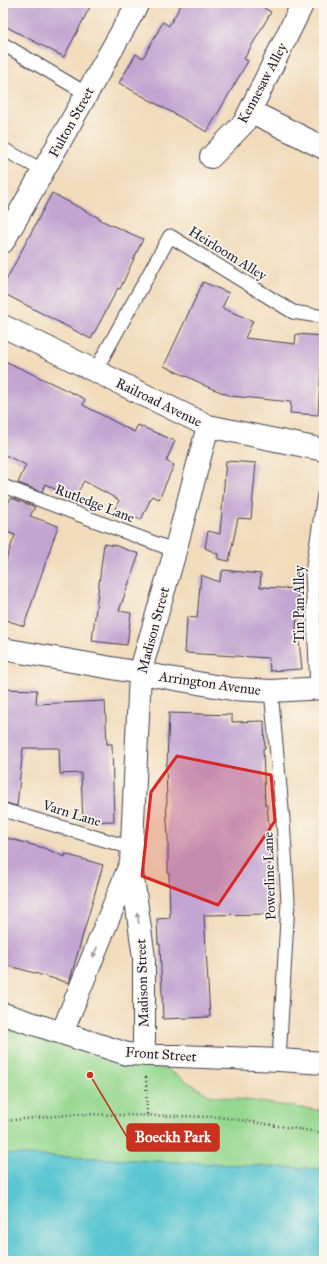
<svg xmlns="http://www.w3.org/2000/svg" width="327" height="1264" font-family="'IM FELL Great Primer',serif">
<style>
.green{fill:#95d890;stroke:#5c7d66}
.water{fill:#5ac6d2;stroke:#3e7486}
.building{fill:#c2a5d1}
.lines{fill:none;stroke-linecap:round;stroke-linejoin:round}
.lane-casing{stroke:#413e4e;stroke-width:15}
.street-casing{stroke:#413e4e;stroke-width:24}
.path{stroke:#413e4e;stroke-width:2.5;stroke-dasharray:1 3;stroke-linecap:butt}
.lane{stroke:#fff;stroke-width:13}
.street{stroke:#fff;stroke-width:22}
.oneway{fill:#9c9ca7}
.marked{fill:#d62828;fill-opacity:0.2;stroke:#d62828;stroke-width:3;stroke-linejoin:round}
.labels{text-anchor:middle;stroke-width:3.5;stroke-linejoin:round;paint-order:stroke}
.street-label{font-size:14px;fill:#22223b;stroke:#fbf7ec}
.leader{fill:none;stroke:#c8321e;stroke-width:1.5}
.callout-dot{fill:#c8321e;stroke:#fbf7ec;stroke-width:1.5}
.callout{fill:#c8321e;stroke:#c8321e;stroke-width:1.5}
.callout-label{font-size:15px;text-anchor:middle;font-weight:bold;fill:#fff}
</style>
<rect width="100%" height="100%" fill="#fbf7ec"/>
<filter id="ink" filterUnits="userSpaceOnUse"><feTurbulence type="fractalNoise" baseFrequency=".025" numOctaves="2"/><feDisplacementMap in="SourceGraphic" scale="8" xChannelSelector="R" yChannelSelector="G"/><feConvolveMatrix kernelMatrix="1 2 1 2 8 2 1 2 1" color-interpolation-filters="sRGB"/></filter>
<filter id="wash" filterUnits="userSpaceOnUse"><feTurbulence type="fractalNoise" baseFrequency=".012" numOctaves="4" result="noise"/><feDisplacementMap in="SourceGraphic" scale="16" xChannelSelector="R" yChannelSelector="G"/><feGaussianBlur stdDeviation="0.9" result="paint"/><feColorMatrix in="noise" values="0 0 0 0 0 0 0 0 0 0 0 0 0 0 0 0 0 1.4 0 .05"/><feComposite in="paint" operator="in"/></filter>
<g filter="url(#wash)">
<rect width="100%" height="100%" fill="#f1dbbb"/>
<path class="green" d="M 3,1014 L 144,1055 L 209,1095 L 324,1111 L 324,1169 L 3,1154 Z"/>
<path class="water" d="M 3,1154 L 324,1169 L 324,1261 L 3,1261 Z"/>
<g id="blocks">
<path class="building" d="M 3,3 L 92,3 L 64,57 L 3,25 Z
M 182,3 L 267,3 L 264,8 L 271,12 L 244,59 L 248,61 L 207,132 L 119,83 L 136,54 L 143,58 L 163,22 L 169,26 Z
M 52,193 L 101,219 L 100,220 L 143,239 L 120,289 L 118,288 L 91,339 L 3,293 L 3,286 Z
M 203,282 L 229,293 L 222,308 L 253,321 L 245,338 L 295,344 L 296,334 L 323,336 L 318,415 L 290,413 L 291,402 L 231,396 L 203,385 L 203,384 L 164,366 Z
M 3,360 L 85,399 L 83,405 L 134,432 L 138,425 L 175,441 L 166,461 L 174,465 L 159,499 L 152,496 L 141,520 L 115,509 L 119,500 L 84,481 L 74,499 L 45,484 L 42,492 L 18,483 L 26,465 L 3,454 Z
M 226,461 L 256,463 L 251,519 L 238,518 L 229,561 L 218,559 L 218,554 L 205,548 L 208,531 L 220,534 Z
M 11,498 L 35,507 L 30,516 L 58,526 L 24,626 L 3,619 L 3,568 L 15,535 L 3,531 L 3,501 L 8,503 Z
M 104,543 L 111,546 L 111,544 L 139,554 L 119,611 L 131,613 L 127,645 L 92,641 Z
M 223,570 L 261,574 L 260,587 L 299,589 L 295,641 L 299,641 L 302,669 L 270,671 L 269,658 L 185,653 L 187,617 L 197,618 L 201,575 L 219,582 Z
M 3,689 L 37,690 L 36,704 L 105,701 L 107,744 L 112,744 L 114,821 L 83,822 L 81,773 L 60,774 L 59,748 L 23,748 L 17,806 L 3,802 Z
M 169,713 L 232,715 L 232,722 L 264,721 L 265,748 L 263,748 L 265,805 L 267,805 L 270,838 L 269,881 L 272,881 L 272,914 L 204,915 L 210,1017 L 163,1019 L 160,944 L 158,944 L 157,919 L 170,918 L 169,873 L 168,873 L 168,838 L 166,804 L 167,804 L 166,764 L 167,764 Z
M 3,837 L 44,848 L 65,857 L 65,854 L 103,865 L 69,983 L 3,964 Z"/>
</g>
</g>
<g filter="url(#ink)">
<use href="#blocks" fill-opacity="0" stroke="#413e4e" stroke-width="1"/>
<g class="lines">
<g class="lane-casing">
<path id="lane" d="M 3,44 L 87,94
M 3,149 L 44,171
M 95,371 L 170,236 L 293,312 L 324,317
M 3,486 L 176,551
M 317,689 L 312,573 L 324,495
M 271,691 L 283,820 L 288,902 L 279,1060
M 3,810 L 132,848"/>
</g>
<g class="street-casing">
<path id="street" d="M 250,111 L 324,148
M 211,157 L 244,123 L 303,3
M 3,242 L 138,3
M 3,326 L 208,426 L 324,450
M 3,649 L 232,689 L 271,691 L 324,688
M 3,1014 L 127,1054 L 279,1060 L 324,1063
M 62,1033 L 130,865
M 144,1055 L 144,958 L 131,864 L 140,673 L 173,559 L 208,426"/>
</g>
<path class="path" d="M 146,1077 L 147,1115
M 3,1121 L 77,1114 L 220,1117 L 324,1133"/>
<use href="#lane" class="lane"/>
<use href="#street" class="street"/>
</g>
<defs><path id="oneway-solid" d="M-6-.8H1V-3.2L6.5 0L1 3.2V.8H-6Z"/></defs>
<g class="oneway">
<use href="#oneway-solid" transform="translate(138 918) rotate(-98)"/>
<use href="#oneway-solid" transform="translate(95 952) rotate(112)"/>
</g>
</g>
<path class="marked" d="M 177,756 L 271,775 L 275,821 L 218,905 L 142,876 L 151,792 Z"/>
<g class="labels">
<g class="street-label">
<text transform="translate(262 83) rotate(-62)" y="5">Kennesaw Alley</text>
<text transform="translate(71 122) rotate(-61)" y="5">Fulton Street</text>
<text transform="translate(228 253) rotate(32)" y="5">Heirloom Alley</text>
<text transform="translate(159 402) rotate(26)" y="5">Railroad Avenue</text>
<text transform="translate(95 503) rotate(21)" y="5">Rutledge Lane</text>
<text transform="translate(299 604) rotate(-90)" y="5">Tin Pan Alley</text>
<text transform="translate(153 630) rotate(-75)" y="5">Madison Street</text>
<text transform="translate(210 683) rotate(8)" y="5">Arrington Avenue</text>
<text transform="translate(72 813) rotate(17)" y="5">Varn Lane</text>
<text transform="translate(269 876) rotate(-92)" y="5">Powerline Lane</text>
<text transform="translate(142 983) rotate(-92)" y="5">Madison Street</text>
<text transform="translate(161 1054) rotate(4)" y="5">Front Street</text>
</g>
</g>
<path class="leader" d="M90 1075L127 1137"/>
<circle class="callout-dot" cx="90" cy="1075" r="4"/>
<rect class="callout" x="127" y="1124" width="92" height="27" rx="4"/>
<g class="callout-label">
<text x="173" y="1142">Boeckh Park</text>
</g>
<rect width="327" height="1264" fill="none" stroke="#fbf7ec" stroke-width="16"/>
</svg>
